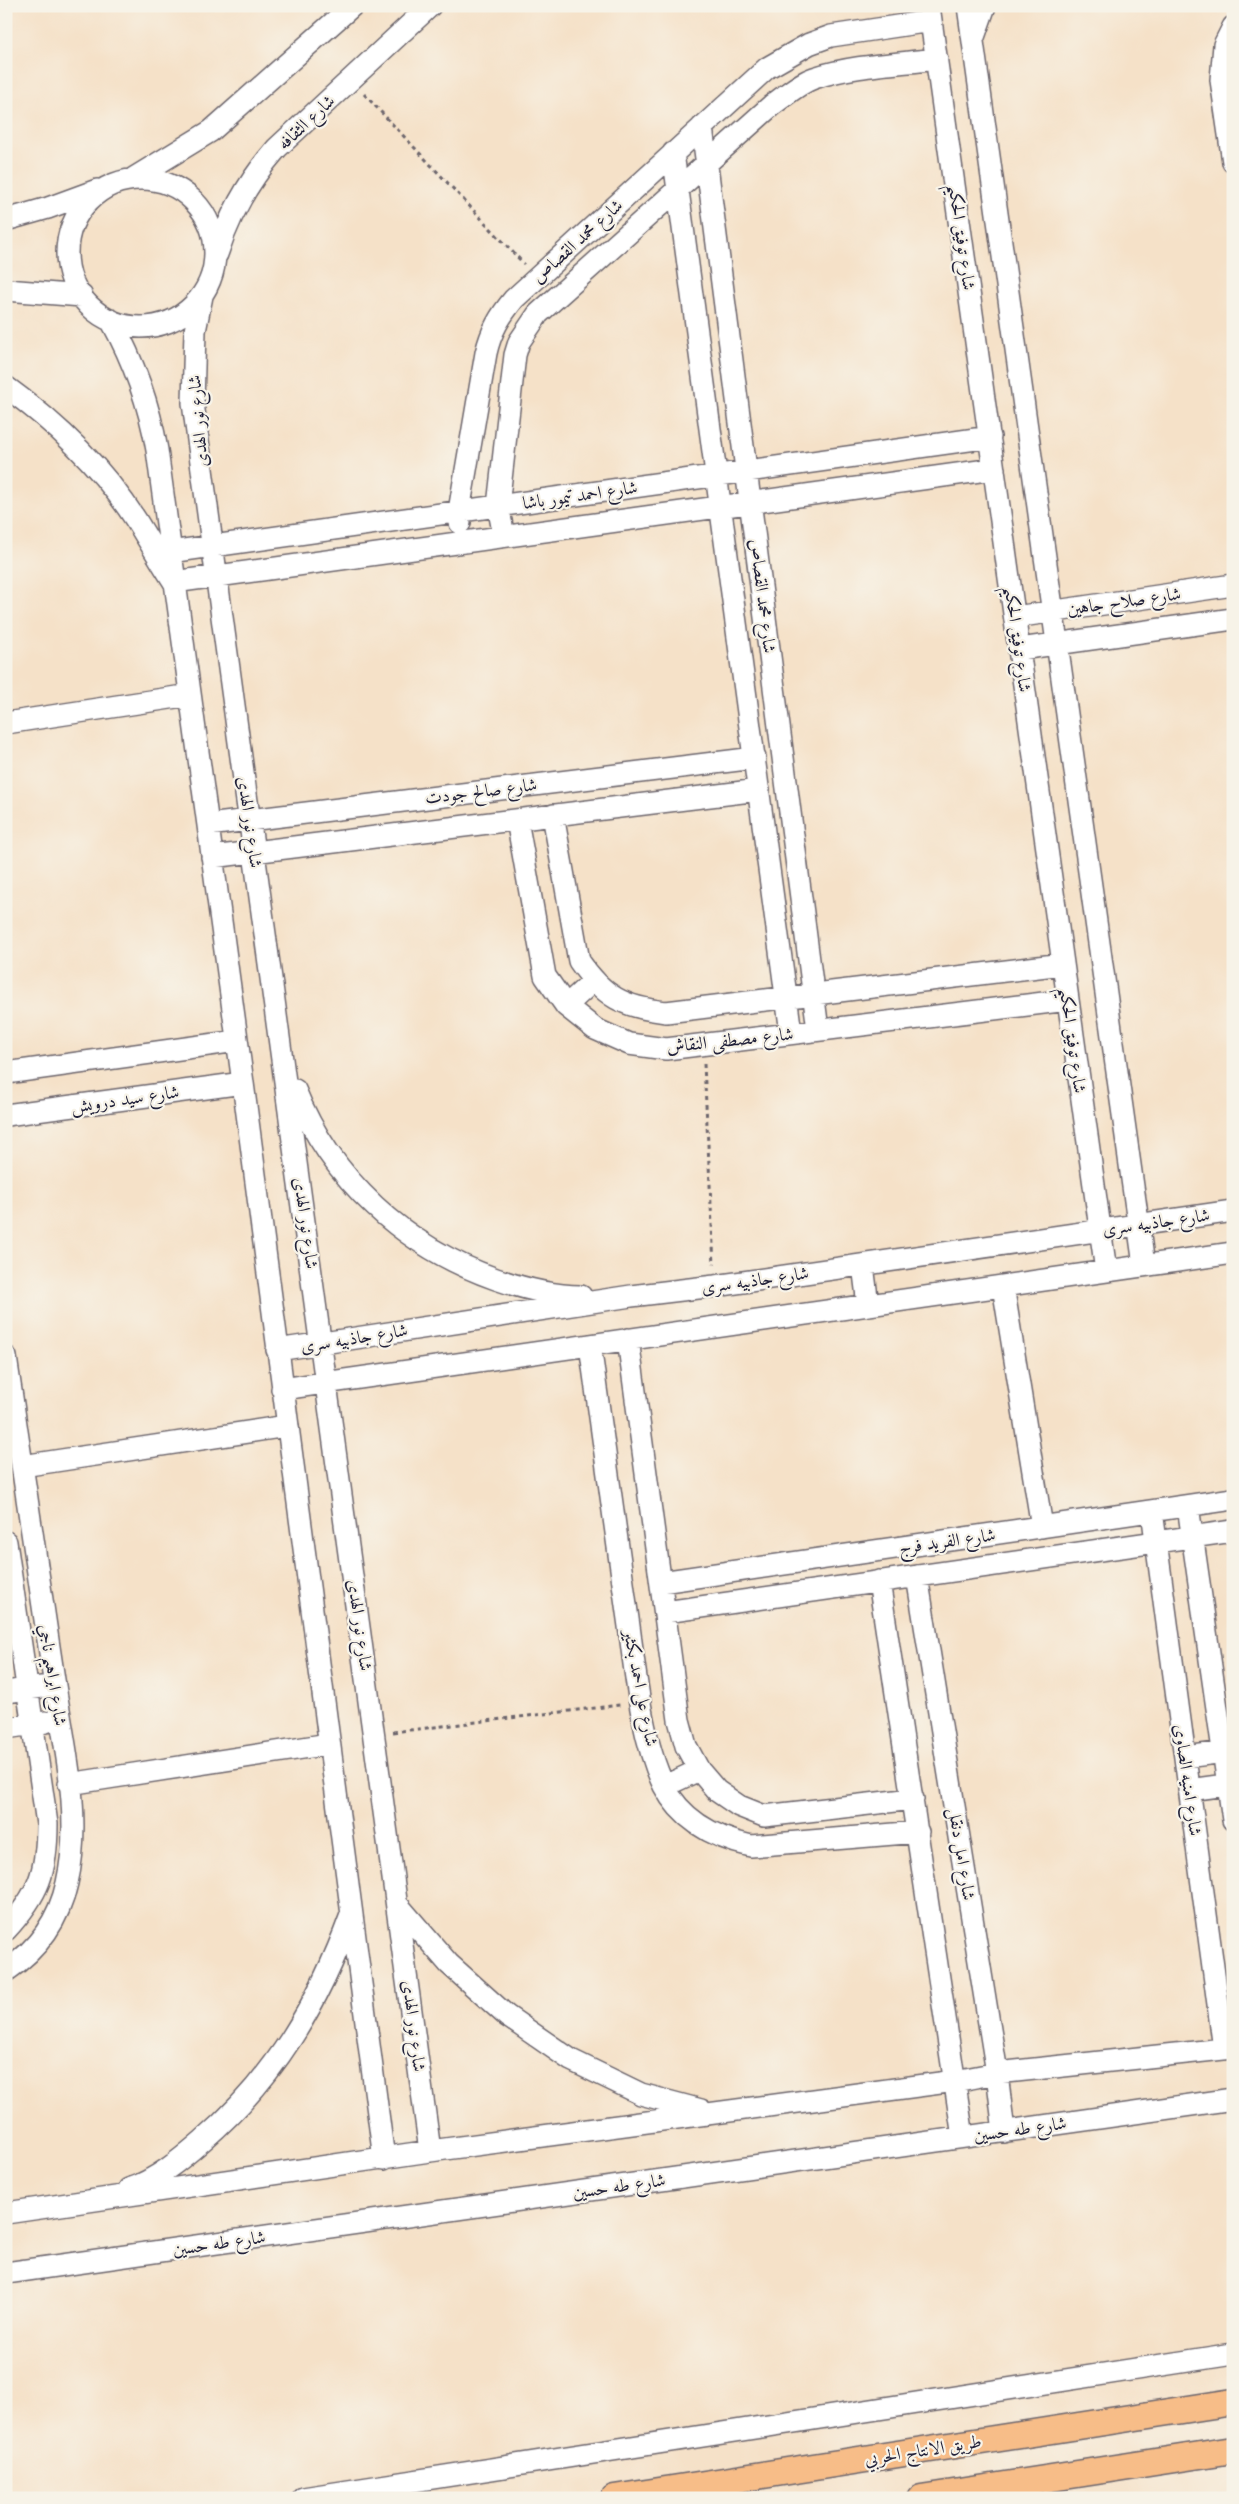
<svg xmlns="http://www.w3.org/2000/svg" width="1239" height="2504" font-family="Cardo,Amiri,serif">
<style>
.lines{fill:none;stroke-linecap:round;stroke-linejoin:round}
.minor-casing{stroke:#6c656c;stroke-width:24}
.major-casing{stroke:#6c656c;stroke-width:29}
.path{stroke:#6c656c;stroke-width:3;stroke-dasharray:4 4;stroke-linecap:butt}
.minor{stroke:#fff;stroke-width:21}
.major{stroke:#f7bd88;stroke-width:26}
.labels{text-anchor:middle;stroke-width:4.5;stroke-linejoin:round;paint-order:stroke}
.street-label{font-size:18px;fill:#22223b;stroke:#f7f3e8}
</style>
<rect width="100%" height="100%" fill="#f7f3e8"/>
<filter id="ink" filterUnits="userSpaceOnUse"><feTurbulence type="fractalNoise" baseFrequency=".02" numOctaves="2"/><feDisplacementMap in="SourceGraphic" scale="10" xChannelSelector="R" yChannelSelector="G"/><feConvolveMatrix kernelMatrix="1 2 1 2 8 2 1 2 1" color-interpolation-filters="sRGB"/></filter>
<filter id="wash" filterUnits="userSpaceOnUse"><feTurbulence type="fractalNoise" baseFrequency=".0096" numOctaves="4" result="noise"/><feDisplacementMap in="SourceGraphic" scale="20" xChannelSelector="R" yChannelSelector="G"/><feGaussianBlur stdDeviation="1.12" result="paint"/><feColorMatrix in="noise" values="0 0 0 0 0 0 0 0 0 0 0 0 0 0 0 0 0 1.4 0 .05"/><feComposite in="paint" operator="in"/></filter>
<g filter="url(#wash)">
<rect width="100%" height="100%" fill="#f5e1c8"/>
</g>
<g filter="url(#ink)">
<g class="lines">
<g class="minor-casing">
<path id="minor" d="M 929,6 L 1106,1271
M 968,6 L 1144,1265
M 1233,27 L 1224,45 L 1221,80 L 1233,162
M 974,37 L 985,6
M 702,127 L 818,1030
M 673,153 L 791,1033
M 134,178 L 211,131 L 352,6
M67 253a74 74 0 1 1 148 0a74 74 0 1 1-148 0Z
M 6,220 L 48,208 L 97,190
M 217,254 C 230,213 249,180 277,148 L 430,6
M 6,290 L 82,296
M 202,296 L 195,331 L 193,403 L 430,2151
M 111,320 C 134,362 149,403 157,450 L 243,1083 L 384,2159
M 6,387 C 56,423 103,469 136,520 C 149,541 161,562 174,582 L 994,469
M 460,523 L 459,511 L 486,353 C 491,331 500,316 514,299 L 767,68 L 809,44 L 831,36 L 931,21
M 504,536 L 498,506 L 515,355 L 519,342 L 538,314 L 772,105 C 785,96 799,83 814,78 C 853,65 897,64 937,59
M 170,552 L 990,437
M 1015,617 L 1233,585
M 1020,649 L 1233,619
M 6,723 L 190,695
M 553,815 L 579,961 C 604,997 623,1007 666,1012 L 1063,964
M 517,820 L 545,976 L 566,1006 L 595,1029 L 629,1044 L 666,1049 L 1068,1000
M 208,825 L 755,758
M 212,857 L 759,790
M 566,1006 L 593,981
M 6,1073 L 237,1041
M 295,1090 C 331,1180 405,1247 496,1279 C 522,1288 553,1296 581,1296
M 6,1115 L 243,1083
M 863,1265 L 868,1305
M 1003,1286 L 1042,1527
M 628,1339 L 679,1720 L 686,1746 L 699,1770 L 717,1791 L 739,1806 L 764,1816 L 913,1799
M 590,1345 C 602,1434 615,1523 627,1612 C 635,1666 640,1736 664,1786 C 682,1821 715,1838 751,1846 L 918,1832
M 277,1350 L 631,1296 L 715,1286 L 1233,1211
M 6,1357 C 22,1463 37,1568 53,1673 C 63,1741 83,1814 67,1883 C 59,1920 37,1950 6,1971
M 282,1389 L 1233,1253
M 22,1466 L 287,1426
M 1188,1506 L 1233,1820
M 1152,1511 L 1224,2049
M 6,1542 L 47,1824 C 47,1872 39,1894 6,1930
M 917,1576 L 997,2073 L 1004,2132
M 879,1581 L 963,2137
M 661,1582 L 1233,1499
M 665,1612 L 1233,1531
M 6,1692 L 42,1687
M 6,1728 L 46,1722
M 1185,1757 L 1233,1751
M 69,1784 L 329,1744
M 665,1786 L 699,1770
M 1189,1790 L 1233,1784
M 398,1905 L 449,1964 L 507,2016 L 571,2060 L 641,2094 L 701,2110
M 129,2189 C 156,2180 180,2160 202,2141 C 275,2078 318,2005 351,1915
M 6,2213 L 430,2151 L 955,2081 L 997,2073 L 1233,2048
M 6,2273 L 1233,2099
M 303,2498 L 1233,2354"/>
</g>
<g class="major-casing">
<path id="major" d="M 614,2498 L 1233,2402
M 921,2498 L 1233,2450"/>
</g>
<path class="path" d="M 364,94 L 524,264
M 704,1064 L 714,1265
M 393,1732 L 620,1705"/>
<use href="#minor" class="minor"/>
<use href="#major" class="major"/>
</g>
</g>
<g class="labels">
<g class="street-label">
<text transform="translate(306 122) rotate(-43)" y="6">شارع الثقافه</text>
<text transform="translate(962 237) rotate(82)" y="6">شارع توفيق الحكيم</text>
<text transform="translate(577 241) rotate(-42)" y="6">شارع محمد القصاص</text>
<text transform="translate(198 421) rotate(-95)" y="6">شارع نور الهدى</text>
<text transform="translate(580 495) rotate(-8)" y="6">شارع احمد تيمور باشا</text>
<text transform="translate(763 596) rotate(83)" y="6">شارع محمد القصاص</text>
<text transform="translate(1124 601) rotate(-8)" y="6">شارع صلاح جاهين</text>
<text transform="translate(1018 639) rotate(82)" y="6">شارع توفيق الحكيم</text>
<text transform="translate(481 791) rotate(-7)" y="6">شارع صالح جودت</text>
<text transform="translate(250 822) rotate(82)" y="6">شارع نور الهدى</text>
<text transform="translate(730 1040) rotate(-6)" y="6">شارع مصطفى النقاش</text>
<text transform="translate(1073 1040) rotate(82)" y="6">شارع توفيق الحكيم</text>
<text transform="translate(125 1099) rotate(-8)" y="6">شارع سيد درويش</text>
<text transform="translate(1156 1222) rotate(-8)" y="6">شارع جاذبيه سرى</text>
<text transform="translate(306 1223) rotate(82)" y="6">شارع نور الهدى</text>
<text transform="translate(755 1280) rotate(-8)" y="6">شارع جاذبيه سرى</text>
<text transform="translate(354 1338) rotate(-9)" y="6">شارع جاذبيه سرى</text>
<text transform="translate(947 1541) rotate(-8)" y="6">شارع الفريد فرج</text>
<text transform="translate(360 1625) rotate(82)" y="6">شارع نور الهدى</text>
<text transform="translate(53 1675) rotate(81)" y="6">شارع ابراهيم ناجي</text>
<text transform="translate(641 1688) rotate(79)" y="6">شارع على احمد بكثير</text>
<text transform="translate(1188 1780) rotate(82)" y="6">شارع امنيه الصاوى</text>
<text transform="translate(962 1854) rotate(81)" y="6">شارع امل دنقل</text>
<text transform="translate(414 2026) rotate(83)" y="6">شارع نور الهدى</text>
<text transform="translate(1020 2129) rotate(-8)" y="6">شارع طه حسين</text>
<text transform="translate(619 2186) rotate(-8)" y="6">شارع طه حسين</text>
<text transform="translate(219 2243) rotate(-8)" y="6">شارع طه حسين</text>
<text transform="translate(923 2450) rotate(-9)" y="6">طريق الانتاج الحربي</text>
</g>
</g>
<rect width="1239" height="2504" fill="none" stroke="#f7f3e8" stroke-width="25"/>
</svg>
